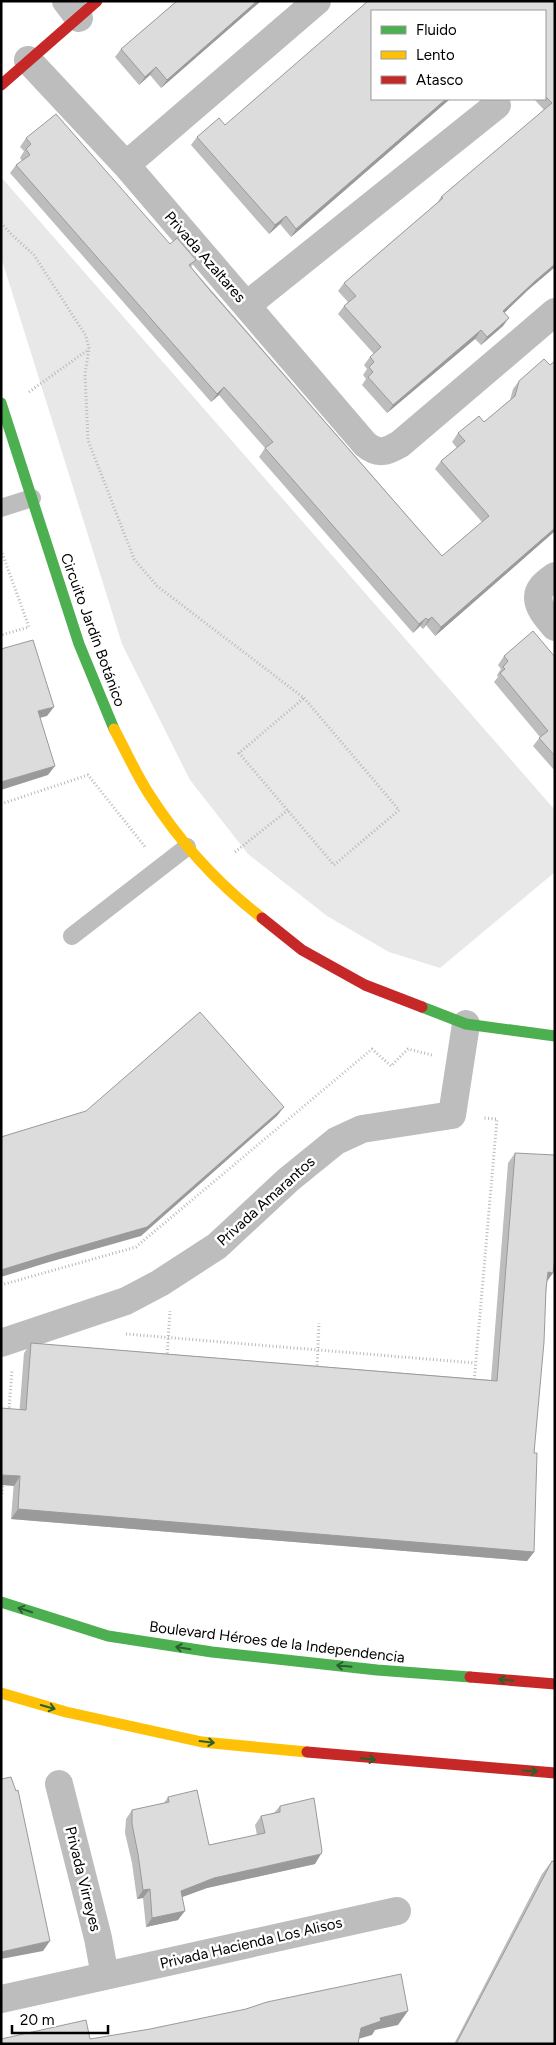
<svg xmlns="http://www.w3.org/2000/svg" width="556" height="2045" font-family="Figtree,sans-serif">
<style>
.green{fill:#e8e8e8}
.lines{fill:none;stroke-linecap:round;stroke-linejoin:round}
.path{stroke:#b8b8b8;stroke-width:3;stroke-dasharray:1 2.5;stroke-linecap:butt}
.lane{stroke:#bdbdbd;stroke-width:18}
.street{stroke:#bdbdbd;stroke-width:28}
.fast{stroke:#4caf50;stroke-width:11}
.slow{stroke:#ffc107;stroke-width:11}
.jam{stroke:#c62828;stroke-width:11}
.wall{fill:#bdbdbd}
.shaded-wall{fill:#9a9a9a}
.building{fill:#dcdcdc;stroke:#9a9a9a}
.oneway{stroke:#2a602c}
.labels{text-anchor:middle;stroke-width:5;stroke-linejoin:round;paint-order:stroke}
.street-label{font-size:15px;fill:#000;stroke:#fff}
</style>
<rect width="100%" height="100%" fill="#fff"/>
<path class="green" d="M 1,177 L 555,810 L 555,872 L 440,968 L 389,952 L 327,916 L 248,854 L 190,780 L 122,644 L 1,257 Z"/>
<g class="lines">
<path class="path" d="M 1,223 L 12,235 L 34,255 L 86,336 L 89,349 L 85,374 L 88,440 L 134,559 L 157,586 L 304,698
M 29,392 L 89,349
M 1,550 L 29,627 L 1,635
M 304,698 L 399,810 L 334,865 L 239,753 Z
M 1,804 L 88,775 L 146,848
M 235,852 L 288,810
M 1,1285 L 136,1247 L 372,1049 L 391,1066 L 408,1049 L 432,1055
M 126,1334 L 475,1363
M 167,1357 L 170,1311
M 317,1369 L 319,1323
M 474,1383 L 497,1119 L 483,1118
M 9,1411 L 12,1370
M 2,1494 L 3,1482"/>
<path class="lane" d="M 1,508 L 32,498
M 72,936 L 187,847"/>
<path class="street" d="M 66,1 L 79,18
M 28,60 L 126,165 L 365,444 C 378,455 386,452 400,444 L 555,312
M 126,165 L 317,1
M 247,305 L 497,105
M 555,576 C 551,579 545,583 542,587 C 531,601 546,617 555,627
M 1,1343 L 126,1301 L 160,1283 L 217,1246 L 288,1180 L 336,1141 L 362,1129 L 452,1115 L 466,1024
M 59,1784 L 98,1938 L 105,1976
M 1,1999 L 397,1911"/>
<path class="fast" d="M 1,403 L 79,644 L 114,729
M 422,1007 L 466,1024 L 555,1036
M 1,1602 L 108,1636 L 212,1652 L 377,1670 L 470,1677"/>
<path class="slow" d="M 114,729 C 126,751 136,774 149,794 C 179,841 218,884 262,918
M 1,1693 L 66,1712 L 202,1742 L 307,1752"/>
<path class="jam" d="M 1,85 L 97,1
M 262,918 L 302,950 L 365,985 L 422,1007
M 470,1677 L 555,1684
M 307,1752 L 555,1773"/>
</g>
<path class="wall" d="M 177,1 L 261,1 L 161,88 L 150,75 L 139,85 L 115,57 L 121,49 Z
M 555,1 L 555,267 L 528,290 L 504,313 L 503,326 L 481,345 L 475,339 L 387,413 L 362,385 L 366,379 L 363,375 L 367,369 L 364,365 L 370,357 L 374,354 L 338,314 L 344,306 L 348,302 L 338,291 L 344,283 L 437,203 L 441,197 L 544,110 L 534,99 L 545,99 L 545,11 L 372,99 L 450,99 L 291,237 L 280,224 L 269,234 L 191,145 L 197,137 L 225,125 Z
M 26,138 L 170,244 L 196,260 L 191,267 L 442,556 L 482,522 L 435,469 L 441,461 L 457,448 L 452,442 L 458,433 L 484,422 L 510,400 L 513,389 L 519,381 L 550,365 L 555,531 L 435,636 L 426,625 L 423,629 L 420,626 L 413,633 L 259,457 L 265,448 L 229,407 L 219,395 L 211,402 L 10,173 L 16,165 L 22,161 L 20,158 L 24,151 L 20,147 Z
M 504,656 L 555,657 L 555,771 L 533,746 L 540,737 L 494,682 L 498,677 L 497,675 L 501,669 L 498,665 Z
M 515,1153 L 547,1281 L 534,1453 L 534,1552 L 527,1561 L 11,1519 L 24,1353 L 31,1343 L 491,1380 L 508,1163 Z
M 168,1797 L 209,1845 L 257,1835 L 255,1825 L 261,1816 L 274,1813 L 280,1806 L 315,1864 L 207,1888 L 182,1897 L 178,1920 L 146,1927 L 143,1898 L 137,1899 L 132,1863 L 125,1833 L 126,1819 L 132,1810 L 164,1803 Z
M 555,1858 L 555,2044 L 454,2044 L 542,1874 L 552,1861 L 553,1862 Z"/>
<path class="shaded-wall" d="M 257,1 L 261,1 L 161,88 L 167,80 Z
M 156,67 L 150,75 L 139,85 L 145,77 Z
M 446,99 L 450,99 L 291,237 L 296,229 Z
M 286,216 L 280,224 L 269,234 L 275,225 Z
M 555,264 L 555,267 L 528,290 L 497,320 L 503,311 L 534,282 Z
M 509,318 L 503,326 L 481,345 L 487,337 Z
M 481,330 L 475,339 L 387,413 L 393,405 Z
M 224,387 L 219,395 L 211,402 L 217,394 Z
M 555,528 L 555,531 L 435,636 L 441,627 Z
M 432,617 L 423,629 L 428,620 Z
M 426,618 L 420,626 L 413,633 L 419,624 Z
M 54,707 L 47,716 L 32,720 L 38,711 Z
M 55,766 L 48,775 L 1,790 L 1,782 Z
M 284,1107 L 277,1116 L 141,1236 L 46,1263 L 1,1277 L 1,1270 Z
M 548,1272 L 553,1273 L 546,1283 Z
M 1,1475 L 20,1476 L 14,1486 L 1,1485 Z
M 18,1509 L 534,1552 L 527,1561 L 11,1519 Z
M 321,1854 L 315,1864 L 207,1888 L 174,1900 L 181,1891 L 214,1878 Z
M 150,1889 L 143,1898 L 137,1899 L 143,1890 Z
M 185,1911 L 178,1920 L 146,1927 L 152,1918 Z
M 50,1941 L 43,1951 L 1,1959 L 1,1952 Z
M 408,2011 L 398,2025 L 375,2030 L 372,2035 L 351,2041 L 361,2028 L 380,2018 Z"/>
<path class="building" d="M 177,1 L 257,1 L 167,80 L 156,67 L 145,77 L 121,49 Z
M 368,1 L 555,1 L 555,264 L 534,282 L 503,311 L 509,318 L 487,337 L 481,330 L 393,405 L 368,377 L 373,372 L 369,367 L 374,362 L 370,357 L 381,347 L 344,306 L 356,296 L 344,283 L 443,198 L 441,197 L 552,103 L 545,96 L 545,11 L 372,11 L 372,99 L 446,99 L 296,229 L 286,216 L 275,225 L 197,137 L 219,118 L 225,125 Z
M 56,114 L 170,244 L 177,238 L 196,260 L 189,265 L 208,288 L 442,556 L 489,516 L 441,461 L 465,441 L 458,433 L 479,416 L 484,422 L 515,396 L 519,381 L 544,359 L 550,365 L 555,361 L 555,528 L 441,627 L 432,617 L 428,620 L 426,618 L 419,624 L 265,448 L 273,442 L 234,398 L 224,387 L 217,394 L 16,165 L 30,155 L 26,149 L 31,144 L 26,138 Z
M 533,631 L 555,657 L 555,756 L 539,738 L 548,731 L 500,673 L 505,669 L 503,667 L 508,661 L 504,656 Z
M 33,640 L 54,707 L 38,711 L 55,766 L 1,782 L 1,649 Z
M 200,1012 L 284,1107 L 147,1227 L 53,1254 L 1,1270 L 1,1137 L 86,1111 Z
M 515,1153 L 555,1155 L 555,1257 L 553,1273 L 548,1272 L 546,1289 L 544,1342 L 534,1453 L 537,1453 L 534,1552 L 18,1509 L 20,1476 L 1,1475 L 1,1408 L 26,1410 L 31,1343 L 497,1381 Z
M 11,1777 L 16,1791 L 18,1790 L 50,1941 L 1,1952 L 1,1779 Z
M 197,1790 L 209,1845 L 265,1833 L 261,1816 L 280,1812 L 280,1806 L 314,1798 L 322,1851 L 321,1854 L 214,1878 L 181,1891 L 185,1911 L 152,1918 L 150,1889 L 143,1890 L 138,1854 L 132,1824 L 132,1810 L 169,1802 L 168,1797 Z
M 552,1861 L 555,1862 L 555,2044 L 456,2044 Z
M 401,1974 L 408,2011 L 380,2018 L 381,2021 L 361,2028 L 358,2044 L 1,2044 L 1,2039 L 86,2020 L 90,2039 L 150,2029 L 246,2009 L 267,2002 Z"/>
<defs><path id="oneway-shaft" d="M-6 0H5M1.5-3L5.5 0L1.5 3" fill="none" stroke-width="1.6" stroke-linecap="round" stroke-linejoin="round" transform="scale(1.25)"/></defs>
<g class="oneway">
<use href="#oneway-shaft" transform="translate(25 1610) rotate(-162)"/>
<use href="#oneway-shaft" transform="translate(183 1648) rotate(-171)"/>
<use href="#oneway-shaft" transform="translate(344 1666) rotate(-174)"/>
<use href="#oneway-shaft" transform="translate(506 1680) rotate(-175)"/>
<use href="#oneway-shaft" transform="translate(48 1707) rotate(16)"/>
<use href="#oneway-shaft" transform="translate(207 1742) rotate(7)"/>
<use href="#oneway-shaft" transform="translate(368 1759) rotate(5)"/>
<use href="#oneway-shaft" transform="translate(530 1771) rotate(4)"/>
</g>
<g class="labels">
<g class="street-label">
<text transform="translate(205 257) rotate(49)" y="5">Privada Azaltares</text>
<text transform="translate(93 630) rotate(70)" y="5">Circuito Jardín Botánico</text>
<text transform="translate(266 1201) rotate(-42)" y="5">Privada Amarantos</text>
<text transform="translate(277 1642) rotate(7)" y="5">Boulevard Héroes de la Independencia</text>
<text transform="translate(83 1879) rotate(76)" y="5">Privada Virreyes</text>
<text transform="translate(251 1943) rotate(-13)" y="5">Privada Hacienda Los Alisos</text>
</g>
</g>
<rect width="556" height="2045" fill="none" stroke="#000000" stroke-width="5"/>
<rect x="371" y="10" width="175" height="90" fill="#ffffff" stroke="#999999"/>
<rect x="381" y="26" width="25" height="8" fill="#4caf50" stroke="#999999"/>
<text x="416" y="35" font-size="15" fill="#000000">Fluido</text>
<rect x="381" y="51" width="25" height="8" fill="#ffc107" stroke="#999999"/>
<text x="416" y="60" font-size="15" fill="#000000">Lento</text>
<rect x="381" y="76" width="25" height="8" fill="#c62828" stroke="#999999"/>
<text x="416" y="85" font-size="15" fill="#000000">Atasco</text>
<path d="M12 2025v8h96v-8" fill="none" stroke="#000000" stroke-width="2.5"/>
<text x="20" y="2025" font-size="15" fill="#000000" stroke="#ffffff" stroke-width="4" paint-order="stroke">20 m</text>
</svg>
